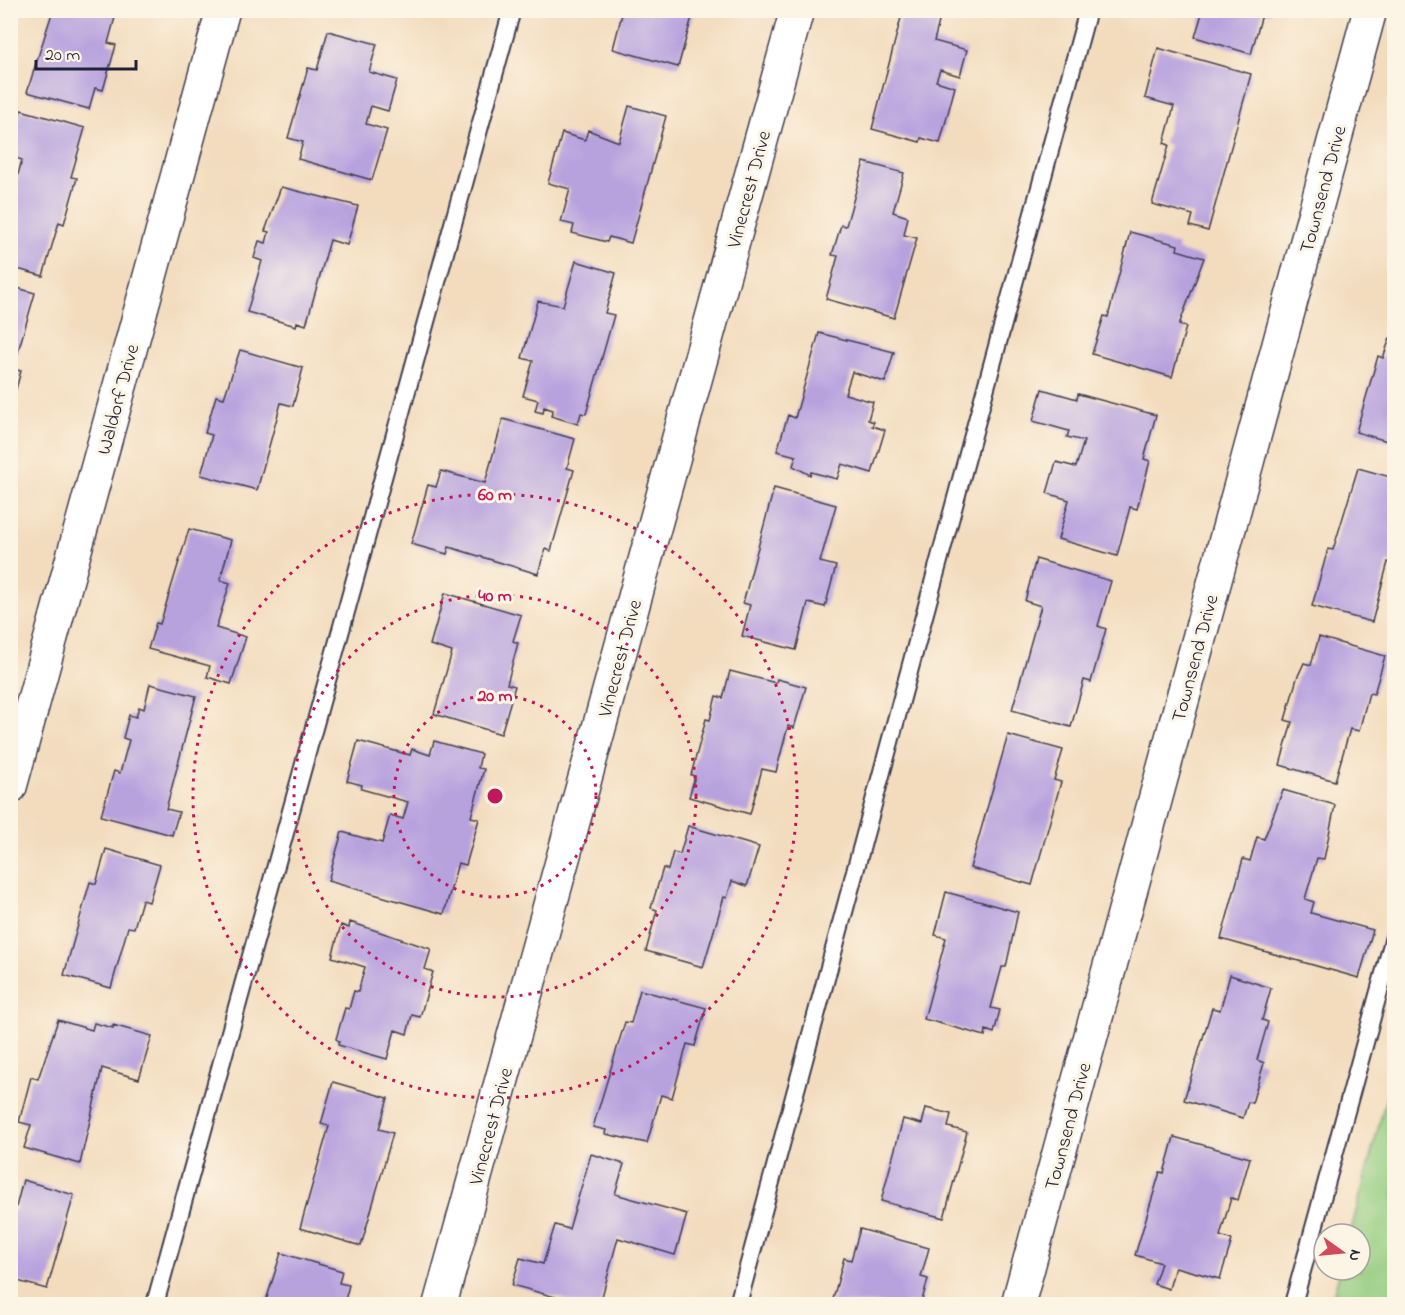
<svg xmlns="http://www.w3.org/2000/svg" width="1405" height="1315" font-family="'Indie Flower',sans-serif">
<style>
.green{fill:#94cd81;stroke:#5b785e;stroke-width:1.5}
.building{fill:#b8a2de}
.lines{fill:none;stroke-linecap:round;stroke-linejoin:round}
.service-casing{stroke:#413e4f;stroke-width:20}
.minor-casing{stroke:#413e4f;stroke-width:36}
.service{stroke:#fff;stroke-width:16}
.minor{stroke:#fff;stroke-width:33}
.ring{fill:none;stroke:#c2185b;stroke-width:3;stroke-dasharray:3 6}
.labels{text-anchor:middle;stroke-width:6;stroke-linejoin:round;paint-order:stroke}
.street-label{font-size:20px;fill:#22223b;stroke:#fcf5e5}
.centre{fill:#c2185b;stroke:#fcf5e5;stroke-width:3}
.ring-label{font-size:18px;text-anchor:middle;font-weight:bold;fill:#c2185b;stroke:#fcf5e5;stroke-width:6;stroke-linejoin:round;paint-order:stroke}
</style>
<rect width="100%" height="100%" fill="#fcf5e5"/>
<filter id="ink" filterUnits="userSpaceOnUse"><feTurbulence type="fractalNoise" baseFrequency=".0167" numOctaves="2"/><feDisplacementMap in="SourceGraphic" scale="12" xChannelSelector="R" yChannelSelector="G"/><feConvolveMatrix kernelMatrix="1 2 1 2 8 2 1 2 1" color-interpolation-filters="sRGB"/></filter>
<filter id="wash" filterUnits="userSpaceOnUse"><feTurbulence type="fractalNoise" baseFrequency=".008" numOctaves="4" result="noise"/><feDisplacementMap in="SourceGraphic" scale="24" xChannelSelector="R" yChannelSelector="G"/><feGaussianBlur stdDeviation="1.35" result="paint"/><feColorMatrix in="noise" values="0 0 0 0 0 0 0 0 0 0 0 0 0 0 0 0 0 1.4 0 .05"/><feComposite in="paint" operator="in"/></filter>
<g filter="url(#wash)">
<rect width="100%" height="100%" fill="#f3dcbe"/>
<path class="green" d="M 1394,1068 L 1394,1304 L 1331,1304 L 1340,1270 L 1360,1270 L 1360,1234 L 1350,1234 Z"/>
<g id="blocks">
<path class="building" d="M 53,10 L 117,10 L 108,43 L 116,45 L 103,90 L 95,88 L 89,109 L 27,92 Z
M 623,10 L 694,10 L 678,67 L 613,49 Z
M 903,10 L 942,10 L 934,41 L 967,50 L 960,76 L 940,70 L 936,81 L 955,87 L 940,143 L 921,138 L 920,142 L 872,129 Z
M 1203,10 L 1271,10 L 1270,14 L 1263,11 L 1251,54 L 1195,37 Z
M 328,31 L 377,44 L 369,72 L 397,80 L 388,111 L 371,106 L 366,124 L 387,130 L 372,180 L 298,159 L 303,142 L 288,138 L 308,68 L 317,70 Z
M 1158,48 L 1251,74 L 1208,231 L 1190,226 L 1193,215 L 1152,204 L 1169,145 L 1164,143 L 1174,106 L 1145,98 Z
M 629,106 L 666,116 L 631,243 L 609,237 L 607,242 L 572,233 L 574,225 L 561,222 L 570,189 L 548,183 L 562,133 L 585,140 L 588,130 L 619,142 Z
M 21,110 L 85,128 L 71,177 L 77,178 L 64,224 L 59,222 L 43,276 L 10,267 L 10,181 L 16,182 L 22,160 L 10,156 L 10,147 Z
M 864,162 L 904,173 L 893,212 L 908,217 L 904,235 L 917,238 L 894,318 L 826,299 L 838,256 L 832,255 L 841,225 L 846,226 Z
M 281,187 L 358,206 L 347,245 L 330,240 L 306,325 L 297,322 L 296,326 L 247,312 L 262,261 L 254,258 L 259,241 L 266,243 L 269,232 L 265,231 Z
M 1130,232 L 1178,245 L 1177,250 L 1204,258 L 1179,325 L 1186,327 L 1172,377 L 1092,354 L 1104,316 L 1108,317 Z
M 576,261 L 616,273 L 605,313 L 614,315 L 586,414 L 581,413 L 578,424 L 551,416 L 553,410 L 544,407 L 543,413 L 535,411 L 538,400 L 523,396 L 533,361 L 522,358 L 538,301 L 563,306 Z
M 10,286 L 35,293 L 13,369 L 21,371 L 11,407 Z
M 819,333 L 894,352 L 885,382 L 852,372 L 845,394 L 873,402 L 868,420 L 874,422 L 872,426 L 885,430 L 872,473 L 842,464 L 837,479 L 811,472 L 810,475 L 793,466 L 796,456 L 777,451 L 788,415 L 795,418 Z
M 1390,338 L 1394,339 L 1394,443 L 1356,432 L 1378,356 L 1383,358 Z
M 240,350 L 303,368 L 293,406 L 281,403 L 257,490 L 201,475 L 212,435 L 205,433 L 216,396 L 224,398 Z
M 1042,389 L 1077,399 L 1078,394 L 1156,415 L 1144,459 L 1150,461 L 1137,509 L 1130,507 L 1117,556 L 1058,539 L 1069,500 L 1047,493 L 1056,462 L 1076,467 L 1084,441 L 1067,437 L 1069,431 L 1033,421 Z
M 503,419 L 575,439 L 567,468 L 574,470 L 551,551 L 545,549 L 538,574 L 449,547 L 447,554 L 411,544 L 428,485 L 436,487 L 441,471 L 485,483 Z
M 1358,468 L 1394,478 L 1394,564 L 1388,562 L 1372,622 L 1312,606 L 1328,549 L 1333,550 Z
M 774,488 L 836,505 L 820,562 L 836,566 L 825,607 L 808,603 L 796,650 L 742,636 L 750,605 L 743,603 Z
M 189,529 L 231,540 L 220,580 L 230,583 L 216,628 L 246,637 L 231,684 L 207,677 L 210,666 L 148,649 L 156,623 L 160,624 Z
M 1036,559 L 1111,581 L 1098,626 L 1106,629 L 1091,682 L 1084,680 L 1071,727 L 1012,710 L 1041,606 L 1025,601 Z
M 445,593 L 521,615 L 513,641 L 518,643 L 507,684 L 515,686 L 501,734 L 434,714 L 452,652 L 430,645 Z
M 1319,637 L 1385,656 L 1374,694 L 1369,693 L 1359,731 L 1350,729 L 1335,781 L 1280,765 L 1292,722 L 1285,720 L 1297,678 L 1304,663 L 1311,665 Z
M 730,671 L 776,683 L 777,679 L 806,687 L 794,728 L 788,726 L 776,772 L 762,769 L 750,814 L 689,797 L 695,776 L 691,775 L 706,719 L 710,720 L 716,696 L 723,698 Z
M 150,684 L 196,696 L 166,809 L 179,812 L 172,835 L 101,816 L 114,771 L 120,773 L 129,740 L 123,738 L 129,715 L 136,717 L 139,707 L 144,709 Z
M 1008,735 L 1063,750 L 1054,780 L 1061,782 L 1032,885 L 970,868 Z
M 358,741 L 410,755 L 412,749 L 430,755 L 434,741 L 481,754 L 478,768 L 484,769 L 471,817 L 479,819 L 466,865 L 458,863 L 444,914 L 328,881 L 342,832 L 382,843 L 390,815 L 403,819 L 408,802 L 361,789 L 362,785 L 347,781 Z
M 1283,790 L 1335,805 L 1324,859 L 1317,858 L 1305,899 L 1314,902 L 1311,913 L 1373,930 L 1359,978 L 1221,939 L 1243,859 L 1250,861 L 1257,837 L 1264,839 Z
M 688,826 L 759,847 L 747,886 L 732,881 L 727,898 L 724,897 L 703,967 L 646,951 L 657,910 L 651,908 L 663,868 L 668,870 L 673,852 L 680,854 Z
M 106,849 L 160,865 L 149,902 L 142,900 L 134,928 L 128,927 L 111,988 L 64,975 L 90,882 L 96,884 Z
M 946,892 L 1018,912 L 1006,967 L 1002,967 L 991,1008 L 1000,1010 L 994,1033 L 986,1030 L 985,1036 L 924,1019 L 946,938 L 935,935 Z
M 350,922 L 431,949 L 425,969 L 433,972 L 420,1017 L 412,1015 L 407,1034 L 395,1030 L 387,1059 L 338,1045 L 339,1041 L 336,1039 L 345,1008 L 349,1009 L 354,991 L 358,992 L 365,967 L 332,957 L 341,925 L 349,928 Z
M 1230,975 L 1271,988 L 1262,1020 L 1268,1022 L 1257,1060 L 1264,1063 L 1252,1103 L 1248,1102 L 1243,1118 L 1184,1100 L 1212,1008 L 1220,1010 Z
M 640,990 L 706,1008 L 695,1046 L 687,1044 L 672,1098 L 661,1095 L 647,1143 L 605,1134 L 606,1130 L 593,1127 L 625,1022 L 631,1023 Z
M 58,1020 L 92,1030 L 94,1023 L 113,1028 L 113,1025 L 152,1036 L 139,1079 L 102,1068 L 80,1164 L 24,1148 L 31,1125 L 19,1122 L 31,1077 L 38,1079 Z
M 333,1082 L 388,1098 L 379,1129 L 393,1133 L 361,1246 L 300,1228 L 329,1126 L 321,1124 Z
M 926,1108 L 951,1114 L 948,1127 L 967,1132 L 944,1218 L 881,1201 L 903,1119 L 922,1124 Z
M 1174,1137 L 1250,1158 L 1238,1200 L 1231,1198 L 1220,1236 L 1232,1240 L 1220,1279 L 1175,1267 L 1169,1289 L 1154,1284 L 1161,1263 L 1135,1255 L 1160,1172 L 1164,1173 Z
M 591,1154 L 624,1164 L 615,1194 L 687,1214 L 675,1255 L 618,1238 L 600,1304 L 580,1304 L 512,1285 L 520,1258 L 543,1264 L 555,1225 L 569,1229 Z
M 23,1180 L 74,1195 L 47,1289 L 10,1279 L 10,1210 L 15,1211 Z
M 860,1229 L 929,1248 L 921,1277 L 928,1279 L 921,1304 L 832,1303 L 844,1258 L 851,1260 Z
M 281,1253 L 342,1271 L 339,1283 L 349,1285 L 344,1304 L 265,1304 Z"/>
</g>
</g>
<g filter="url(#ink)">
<use href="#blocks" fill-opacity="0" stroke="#413e4f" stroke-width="1.5"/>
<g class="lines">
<g class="service-casing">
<path id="service" d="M 155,1304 L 512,10
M 738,1304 L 1088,10
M 1293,1304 L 1394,937"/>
</g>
<g class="minor-casing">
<path id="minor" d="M 10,787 L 223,10
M 440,1304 L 797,10
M 1018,1304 L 1370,10"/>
</g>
<use href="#service" class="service"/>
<use href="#minor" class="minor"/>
</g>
</g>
<g class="ring">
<circle cx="495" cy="796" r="101"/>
<circle cx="495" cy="796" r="201"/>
<circle cx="495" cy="796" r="302"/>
</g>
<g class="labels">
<g class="street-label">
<text transform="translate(748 189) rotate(-75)" y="7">Vinecrest Drive</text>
<text transform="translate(1322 189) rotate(-75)" y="7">Townsend Drive</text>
<text transform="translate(117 399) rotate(-75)" y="7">Waldorf Drive</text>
<text transform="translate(619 658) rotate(-75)" y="7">Vinecrest Drive</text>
<text transform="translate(1194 658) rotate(-75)" y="7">Townsend Drive</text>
<text transform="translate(490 1126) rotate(-75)" y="7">Vinecrest Drive</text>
<text transform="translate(1067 1126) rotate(-75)" y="7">Townsend Drive</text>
</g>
</g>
<circle cx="495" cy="796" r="9" class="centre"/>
<g class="ring-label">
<text x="495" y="500">60 m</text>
<text x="495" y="601">40 m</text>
<text x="495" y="701">20 m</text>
</g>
<rect width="1405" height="1315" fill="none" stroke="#fcf5e5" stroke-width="36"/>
<g transform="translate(1342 1252) rotate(105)"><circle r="28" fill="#fcf5e5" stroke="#a5a1a1" stroke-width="1.5"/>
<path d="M0-4.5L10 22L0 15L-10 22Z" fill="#d1495b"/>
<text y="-9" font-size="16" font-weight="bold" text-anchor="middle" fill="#22223b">N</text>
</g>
<path d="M36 60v9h100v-9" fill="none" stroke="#22223b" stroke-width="3"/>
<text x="45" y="60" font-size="18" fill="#22223b" stroke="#fcf5e5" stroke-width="4.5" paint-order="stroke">20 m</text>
</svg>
